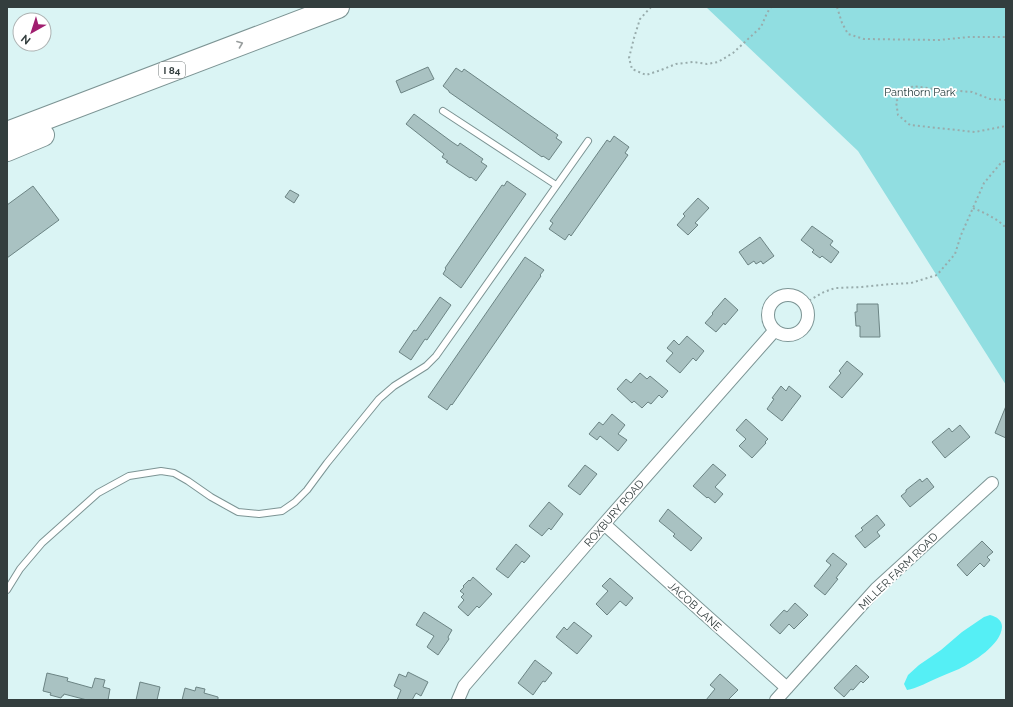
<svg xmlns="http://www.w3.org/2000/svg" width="1013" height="707" font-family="Raleway,sans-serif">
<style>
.green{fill:#91dee1}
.water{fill:#55eff5}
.building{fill:#a9c2c2;stroke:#6c8484}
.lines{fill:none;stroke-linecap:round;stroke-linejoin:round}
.lane-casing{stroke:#7c9494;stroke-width:8}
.street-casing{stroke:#7c9494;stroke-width:14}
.highway-casing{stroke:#7c9494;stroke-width:24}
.path{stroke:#98acac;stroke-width:2;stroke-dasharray:2 3;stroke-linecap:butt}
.lane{stroke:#fff;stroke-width:6}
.street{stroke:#fff;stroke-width:12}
.highway{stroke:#fff;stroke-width:22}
.oneway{stroke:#999e9e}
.labels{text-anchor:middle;stroke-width:3.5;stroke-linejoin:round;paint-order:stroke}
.shield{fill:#fff;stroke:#707878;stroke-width:1}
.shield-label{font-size:10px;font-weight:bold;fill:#333e3e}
.park-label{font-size:11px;fill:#1f3839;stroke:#fff}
.street-label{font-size:11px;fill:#333e3e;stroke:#fff}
</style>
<rect width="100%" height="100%" fill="#daf4f4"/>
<path class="green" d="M 706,7 L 1006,7 L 1006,385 L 858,151 Z"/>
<path class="water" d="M 990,615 C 997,617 1002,620 1002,627 C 1001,645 973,662 959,669 C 950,673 941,676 933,680 C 924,684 917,688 907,690 L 904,684 L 908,675 L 919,665 L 941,650 L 962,632 L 984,617 Z"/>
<path class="building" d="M 428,67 L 434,79 L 401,93 L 396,81 Z
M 456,68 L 462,72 L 464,69 L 558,135 L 556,138 L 562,142 L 549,160 L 543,156 L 542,157 L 518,140 L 449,92 L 449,91 L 443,86 Z
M 414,114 L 452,142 L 458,146 L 460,143 L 483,159 L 481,162 L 487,166 L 476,181 L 471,177 L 470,178 L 446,162 L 448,161 L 442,157 L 444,154 L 406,124 Z
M 614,136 L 629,147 L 625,153 L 628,155 L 571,236 L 569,234 L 565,240 L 549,229 L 553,223 L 550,221 L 607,140 L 610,142 Z
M 507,181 L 526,194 L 461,288 L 443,274 L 446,269 L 445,268 L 502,185 L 504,186 Z
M 33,186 L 59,220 L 7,258 L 7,205 Z
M 290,190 L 299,195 L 294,203 L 285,197 Z
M 698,198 L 709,208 L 695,223 L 698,225 L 688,235 L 677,225 L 685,216 L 683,214 Z
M 812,226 L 833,241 L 830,245 L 839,252 L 831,263 L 822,256 L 820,258 L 812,252 L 814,250 L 801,240 Z
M 760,237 L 774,256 L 763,264 L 761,261 L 756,264 L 754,261 L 748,265 L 739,252 Z
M 525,257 L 544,270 L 540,275 L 541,276 L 452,405 L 451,404 L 447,410 L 428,397 Z
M 440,297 L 451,305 L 427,340 L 425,339 L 411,360 L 399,352 L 414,330 L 416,331 Z
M 725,298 L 738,310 L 725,325 L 724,323 L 716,332 L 705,323 L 713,314 L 712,313 Z
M 857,304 L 878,304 L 880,337 L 860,337 L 860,326 L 856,326 L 855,312 L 857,312 Z
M 687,336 L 704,351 L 696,361 L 693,358 L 680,373 L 666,361 L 673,353 L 667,348 L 674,340 L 679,345 Z
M 847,361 L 863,374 L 842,398 L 829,387 L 841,373 L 839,371 Z
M 640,373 L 647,379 L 650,376 L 668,391 L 662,398 L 659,395 L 651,404 L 648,402 L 642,408 L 634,401 L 632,403 L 617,389 L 626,379 L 631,383 Z
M 781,386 L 786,391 L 789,386 L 801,396 L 782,421 L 767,409 L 774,399 L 772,398 Z
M 1006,406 L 1006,438 L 995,433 Z
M 612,414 L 625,425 L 618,434 L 627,440 L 618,451 L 600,436 L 597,440 L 589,434 L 599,422 L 603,425 Z
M 746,419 L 768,439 L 765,442 L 766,443 L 752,458 L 739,446 L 746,439 L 736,430 Z
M 960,425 L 970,437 L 945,458 L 932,442 L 949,428 L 952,432 Z
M 713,464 L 726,475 L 715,487 L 723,494 L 715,503 L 708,497 L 707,498 L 693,486 Z
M 585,465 L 597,474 L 580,495 L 568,486 Z
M 927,478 L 934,487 L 910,507 L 901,496 L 906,492 L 906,490 L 920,479 L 922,482 Z
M 549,502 L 563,514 L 551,530 L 549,528 L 542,536 L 529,526 Z
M 668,509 L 702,538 L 691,551 L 673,536 L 675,534 L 659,521 Z
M 877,515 L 885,525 L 877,532 L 880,536 L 865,548 L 855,536 L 863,530 L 861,528 Z
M 982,541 L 993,552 L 987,557 L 990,560 L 984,567 L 980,563 L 967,576 L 957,565 Z
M 516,544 L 530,556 L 524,563 L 522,561 L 508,578 L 496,569 Z
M 833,553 L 847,564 L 836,578 L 838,579 L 825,595 L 814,586 L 831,565 L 826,561 Z
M 473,577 L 492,594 L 479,608 L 477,606 L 468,616 L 458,607 L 464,600 L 461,597 L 464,594 L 460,591 L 464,587 L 463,586 L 469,580 L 470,581 Z
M 610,578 L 633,598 L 626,606 L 620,601 L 607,615 L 596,604 L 608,591 L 602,586 Z
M 795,603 L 808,615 L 794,629 L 789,624 L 780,634 L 770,625 L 784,610 L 787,612 Z
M 424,612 L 452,630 L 448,637 L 449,639 L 438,655 L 427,647 L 434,636 L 416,625 Z
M 574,622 L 592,636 L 577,654 L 556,637 L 564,627 L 567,630 Z
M 535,660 L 552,673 L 545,682 L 543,681 L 533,695 L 518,683 Z
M 856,665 L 869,677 L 863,683 L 861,681 L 853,690 L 851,689 L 844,697 L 834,688 Z
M 408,672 L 428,682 L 421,696 L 416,693 L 412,700 L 397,700 L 401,690 L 394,686 L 399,674 L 406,677 Z
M 47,673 L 68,678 L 67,681 L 92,688 L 95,678 L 105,680 L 103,687 L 110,689 L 108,700 L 87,700 L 64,694 L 63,696 L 62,696 L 61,698 L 50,695 L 51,693 L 43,691 Z
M 720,674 L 738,690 L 728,700 L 706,700 L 715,689 L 710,685 Z
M 140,682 L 160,687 L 157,700 L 136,700 Z
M 196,687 L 205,689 L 204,693 L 218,697 L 218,700 L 182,700 L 185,688 L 195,691 Z"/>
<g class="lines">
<g class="lane-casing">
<path id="lane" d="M 443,111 L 556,185
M 7,590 L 20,569 L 42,543 L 98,493 L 129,476 L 161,471 L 174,473 L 188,481 L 211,497 L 238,512 L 259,514 L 282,511 L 295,502 L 307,490 L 327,463 L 379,399 L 394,386 L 426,366 L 436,356 L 588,141"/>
</g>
<g class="street-casing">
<path id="street" d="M768 315a20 20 0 1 1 40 0a20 20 0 1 1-40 0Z
M 604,524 L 787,688
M 458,700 L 464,686 L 604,524 L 775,330
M 776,700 L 876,589 L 992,483"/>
</g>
<g class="highway-casing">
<path id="highway" d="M 7,133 L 338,7
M 7,150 L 43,135"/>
</g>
<path class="path" d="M 651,7 L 640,19 L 634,38 L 629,58 L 632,69 L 646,75 L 661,70 L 676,64 L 693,62 L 707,64 L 718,62 L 733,53 L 761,27 L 767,13 L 771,7
M 837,7 L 842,23 L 848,34 L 864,39 L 939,40 L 969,37 L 1006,37
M 1006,100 L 990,99 L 972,92 L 934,89 L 913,86 L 896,101 L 898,115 L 910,125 L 975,132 L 1006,126
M 973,208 C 985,213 998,219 1006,228
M 805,303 L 824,292 L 835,288 L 862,287 L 891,284 L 911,283 L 937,275 L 955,254 L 961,235 L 984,183 L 1000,164 L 1006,160"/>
<use href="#lane" class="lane"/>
<use href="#street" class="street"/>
<use href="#highway" class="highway"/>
</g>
<defs><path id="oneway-chevron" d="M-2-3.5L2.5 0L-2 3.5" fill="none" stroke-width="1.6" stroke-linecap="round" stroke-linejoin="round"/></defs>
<use class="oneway" href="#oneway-chevron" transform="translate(240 44) rotate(-21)"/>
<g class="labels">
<rect class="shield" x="159" y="62" width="26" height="16" rx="3"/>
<g class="shield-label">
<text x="172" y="74">I 84</text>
</g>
<g class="park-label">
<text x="920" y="96">Panthorn Park</text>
</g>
<g class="street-label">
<text transform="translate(614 513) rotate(-49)" y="4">ROXBURY ROAD</text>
<text transform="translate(898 571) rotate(-44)" y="4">MILLER FARM ROAD</text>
<text transform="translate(695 606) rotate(42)" y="4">JACOB LANE</text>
</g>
</g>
<rect width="1013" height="707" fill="none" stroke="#333e3e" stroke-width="16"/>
<g transform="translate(32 32) rotate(219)"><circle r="19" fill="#ffffff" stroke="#adb2b2"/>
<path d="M0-3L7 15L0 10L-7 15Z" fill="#a01e6f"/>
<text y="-6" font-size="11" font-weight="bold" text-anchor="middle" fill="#333e3e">N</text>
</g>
</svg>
